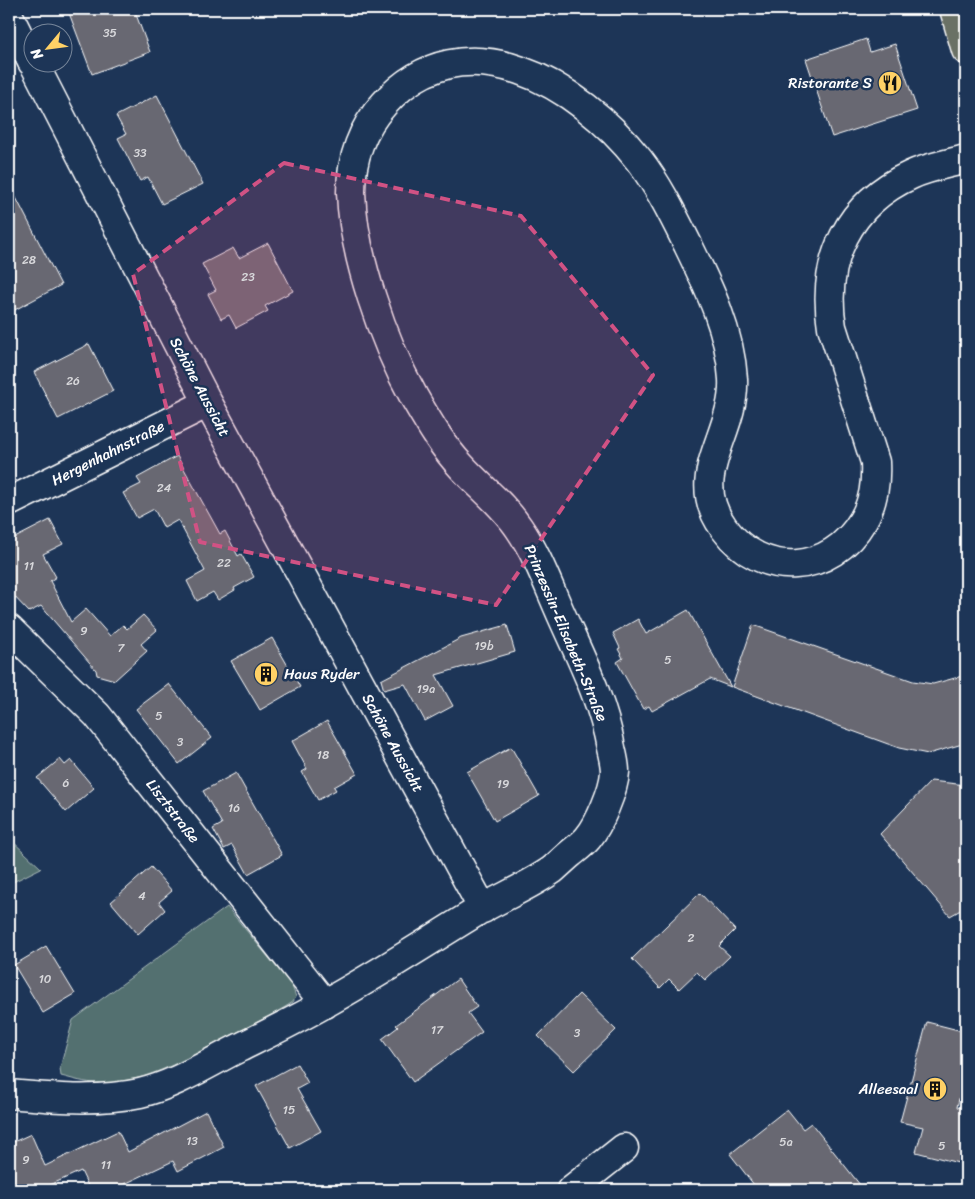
<svg xmlns="http://www.w3.org/2000/svg" width="975" height="1199" font-family="Sriracha,sans-serif">
<style>
.green{fill:#52706f;stroke:#a8b8b7}
.building{fill:#686872;stroke:#fff}
.lines{fill:none;stroke-linecap:round;stroke-linejoin:round}
.minor-casing{stroke:#fff;stroke-width:31}
.major-casing{stroke:#fff;stroke-width:31}
.minor{stroke:#1d3557;stroke-width:28}
.major{stroke:#6b7165;stroke-width:28}
.marked{fill:#d15284;fill-opacity:0.2;stroke:#d15284;stroke-width:4;stroke-dasharray:10 6;stroke-linejoin:round}
.labels{text-anchor:middle;stroke-width:5;stroke-linejoin:round;paint-order:stroke}
.number-label{font-size:12px;fill:#d9d9dc}
.poi-label{font-size:15px;fill:#fff;stroke:#1d3557;text-anchor:end}
.street-label{font-size:15px;fill:#fff;stroke:#1d3557}
</style>
<rect width="100%" height="100%" fill="#1d3557"/>
<filter id="ink" filterUnits="userSpaceOnUse"><feTurbulence type="fractalNoise" baseFrequency=".02" numOctaves="2"/><feDisplacementMap in="SourceGraphic" scale="10" xChannelSelector="R" yChannelSelector="G"/><feConvolveMatrix kernelMatrix="1 2 1 2 8 2 1 2 1" color-interpolation-filters="sRGB"/></filter>
<g filter="url(#ink)">
<path class="green" d="M 9,838 L 41,868 L 9,884 Z
M 227,907 L 292,986 L 296,997 L 293,1002 C 272,1016 248,1026 226,1038 C 186,1058 144,1085 98,1083 C 85,1083 73,1079 61,1076 L 60,1068 L 73,1020 Z"/>
<path class="building" d="M 80,9 L 134,9 L 150,52 L 92,74 L 69,13 Z
M 866,39 L 870,52 L 895,44 L 917,110 L 832,137 L 806,59 Z
M 157,95 L 203,184 L 162,204 L 148,177 L 140,181 L 118,138 L 126,134 L 116,116 Z
M 9,184 L 61,285 L 9,313 Z
M 268,243 L 293,291 L 265,306 L 268,311 L 236,328 L 229,315 L 221,319 L 208,294 L 216,290 L 202,264 L 233,248 L 239,258 Z
M 89,344 L 113,391 L 58,419 L 34,372 Z
M 177,456 L 220,534 L 225,531 L 238,556 L 241,554 L 254,577 L 234,588 L 235,590 L 218,600 L 213,592 L 197,601 L 187,581 L 205,571 L 178,520 L 164,528 L 154,509 L 137,518 L 123,493 L 141,484 L 137,478 Z
M 50,520 L 63,544 L 43,554 L 56,577 L 50,581 L 71,622 L 86,609 L 110,636 L 123,625 L 127,629 L 143,615 L 157,630 L 141,644 L 147,651 L 115,680 L 97,675 L 96,670 L 41,606 L 29,612 L 9,591 L 9,541 Z
M 688,610 L 731,687 L 710,679 L 652,711 L 649,706 L 643,709 L 617,662 L 623,658 L 618,649 L 620,648 L 613,633 L 638,619 L 646,634 Z
M 507,625 L 515,652 L 436,675 L 453,706 L 425,721 L 405,684 L 384,690 L 381,680 L 461,638 Z
M 753,625 L 913,681 L 933,684 L 966,675 L 966,743 L 928,754 L 899,748 L 732,687 Z
M 272,638 L 300,687 L 260,710 L 231,661 Z
M 169,684 L 212,738 L 179,764 L 136,709 Z
M 327,721 L 357,774 L 334,787 L 336,790 L 318,800 L 302,772 L 307,769 L 292,741 Z
M 511,747 L 539,796 L 495,821 L 467,772 Z
M 60,759 L 65,765 L 71,760 L 94,788 L 66,812 L 37,778 Z
M 236,773 L 282,855 L 248,874 L 232,845 L 224,849 L 213,829 L 222,824 L 203,791 Z
M 931,781 L 966,785 L 966,907 L 950,916 L 880,834 Z
M 151,867 L 172,891 L 159,902 L 165,910 L 138,934 L 111,902 Z
M 700,893 L 735,930 L 719,946 L 730,956 L 705,980 L 697,972 L 679,989 L 669,979 L 660,988 L 632,959 Z
M 46,946 L 75,994 L 43,1013 L 14,965 Z
M 458,979 L 477,1007 L 468,1013 L 482,1032 L 413,1082 L 382,1039 L 398,1027 L 396,1025 Z
M 579,994 L 616,1030 L 574,1071 L 538,1036 Z
M 927,1022 L 966,1032 L 966,1071 L 957,1107 L 966,1109 L 966,1165 L 916,1152 L 923,1127 L 900,1122 Z
M 297,1064 L 308,1083 L 297,1089 L 321,1131 L 290,1148 L 256,1086 Z
M 787,1109 L 803,1129 L 811,1123 L 864,1190 L 758,1190 L 730,1154 Z
M 206,1111 L 224,1147 L 178,1171 L 173,1161 L 112,1190 L 90,1190 L 81,1171 L 39,1190 L 16,1190 L 9,1175 L 9,1144 L 31,1134 L 45,1166 L 118,1131 L 128,1152 Z"/>
<g class="lines">
<g class="minor-casing">
<path id="minor" d="M 9,16 L 32,62
M 33,62 L 208,403 L 483,909
M 9,502 L 208,403
M 9,629 L 97,715 L 325,1004
M 9,1094 C 53,1098 97,1102 140,1093 C 175,1085 207,1064 239,1048 C 267,1034 296,1020 324,1004 C 377,975 427,942 478,911 C 502,897 529,886 552,870 C 558,865 564,859 570,854 C 576,849 583,844 588,838 C 599,825 614,790 615,772 C 615,764 613,756 611,748 C 603,701 580,657 561,614 C 548,585 537,554 519,528 C 503,504 480,487 461,466 C 442,446 428,421 414,397 C 383,341 353,255 351,192 C 351,159 362,128 384,104 C 464,14 580,85 639,160 C 659,186 673,215 687,243 C 708,286 730,330 733,379 C 736,434 685,476 724,528 C 762,580 831,575 863,520 C 874,501 876,483 875,462 L 832,327 C 821,260 849,203 911,175 C 928,167 948,164 966,159
M 571,1190 L 624,1148"/>
</g>
<g class="major-casing">
<path id="major" d="M 954,9 L 966,50"/>
</g>
<use href="#minor" class="minor"/>
<use href="#major" class="major"/>
</g>
</g>
<path class="marked" d="M 284,163 L 521,216 L 653,375 L 496,605 L 200,542 L 133,274 Z"/>
<defs>
<g id="restaurant-disc" transform="scale(1.25)"><circle r="9.5" fill="#ffd166" stroke="#1d3557"/><path d="M-5-6h1v4h1v-4h1v4h1v-4h1v5L-1.5 .5V6h-2V.5L-5-1ZM5-6V6H3V1.5H1.5Q1.5-4 5-6Z" fill="#111"/></g>
<g id="building-disc" transform="scale(1.25)"><circle r="9.5" fill="#ffd166" stroke="#1d3557"/><path d="M-4-6H4V6H1V3H-1V6H-4ZM-2.5-4.3h1.7v1.8h-1.7ZM.8-4.3h1.7v1.8H.8ZM-2.5-1h1.7V.8h-1.7ZM.8-1h1.7V.8H.8Z" fill="#111"/></g>
</defs>
<g fill-rule="evenodd">
<use href="#restaurant-disc" x="890" y="83"/>
<use href="#building-disc" x="266" y="674"/>
<use href="#building-disc" x="935" y="1089"/>
</g>
<g class="labels">
<g class="number-label">
<text x="110" y="37">35</text>
<text x="140" y="157">33</text>
<text x="29" y="264">28</text>
<text x="248" y="281">23</text>
<text x="73" y="385">26</text>
<text x="164" y="492">24</text>
<text x="224" y="567">22</text>
<text x="29" y="570">11</text>
<text x="84" y="635">9</text>
<text x="484" y="650">19b</text>
<text x="121" y="652">7</text>
<text x="668" y="664">5</text>
<text x="426" y="693">19a</text>
<text x="159" y="720">5</text>
<text x="180" y="746">3</text>
<text x="323" y="759">18</text>
<text x="66" y="787">6</text>
<text x="503" y="788">19</text>
<text x="234" y="812">16</text>
<text x="142" y="900">4</text>
<text x="691" y="942">2</text>
<text x="45" y="983">10</text>
<text x="437" y="1034">17</text>
<text x="577" y="1037">3</text>
<text x="289" y="1114">15</text>
<text x="192" y="1145">13</text>
<text x="786" y="1146">5a</text>
<text x="942" y="1150">5</text>
<text x="26" y="1164">9</text>
<text x="106" y="1169">11</text>
</g>
<g class="poi-label">
<text x="872" y="88">Ristorante S</text>
<text x="284" y="679" text-anchor="start">Haus Ryder</text>
<text x="918" y="1094">Alleesaal</text>
</g>
<g class="street-label">
<text transform="translate(200 387) rotate(62)" y="5">Schöne Aussicht</text>
<text transform="translate(108 453) rotate(-27)" y="5">Hergenhahnstraße</text>
<text transform="translate(566 633) rotate(67)" y="5">Prinzessin-Elisabeth-Straße</text>
<text transform="translate(393 743) rotate(61)" y="5">Schöne Aussicht</text>
<text transform="translate(173 811) rotate(52)" y="5">Lisztstraße</text>
</g>
</g>
<rect width="975" height="1199" fill="none" stroke="#1d3557" stroke-width="30"/>
<rect x="15" y="15" width="945" height="1169" fill="none" stroke="#fff" stroke-width="2" filter="url(#ink)"/>
<g transform="translate(48 48) rotate(241)"><circle r="24" fill="#1d3557" stroke="#77869a"/>
<path d="M0-4L9 19L0 12L-9 19Z" fill="#ffd166"/>
<text y="-8" font-size="14" font-weight="bold" text-anchor="middle" fill="#ffffff">N</text>
</g>
</svg>
